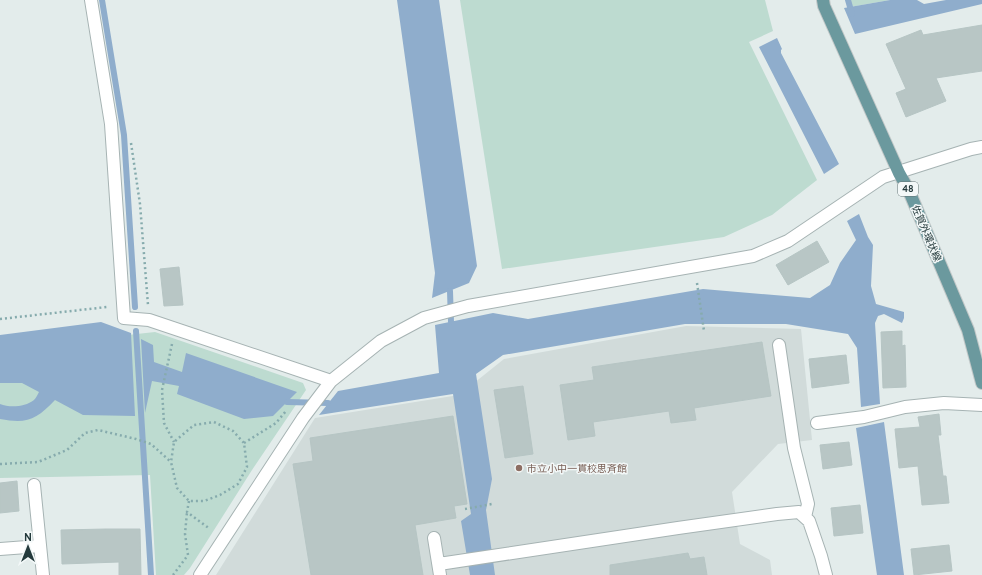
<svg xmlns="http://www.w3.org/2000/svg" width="982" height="575" font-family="Overpass,'Noto Sans JP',sans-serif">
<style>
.built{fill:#d1dbda}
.green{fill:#bddbd0}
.water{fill:#8fadcc}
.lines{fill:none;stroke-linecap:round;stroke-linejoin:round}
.stream{stroke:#8fadcc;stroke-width:6}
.building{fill:#b8c6c5;stroke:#b6c5c4}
.minor-casing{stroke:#a6b3b3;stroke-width:14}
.major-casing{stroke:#c2c8c8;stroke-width:14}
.path{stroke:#86abad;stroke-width:2.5;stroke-dasharray:2 3;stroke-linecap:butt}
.minor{stroke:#fff;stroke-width:12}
.major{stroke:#6b999e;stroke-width:12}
.education-dot{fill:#8d6e63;stroke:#f3f8f8;stroke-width:1.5}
.labels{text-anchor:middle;stroke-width:3;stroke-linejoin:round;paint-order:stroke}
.shield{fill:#f3f8f8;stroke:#627374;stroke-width:1}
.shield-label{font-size:9px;font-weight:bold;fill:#243a3c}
.street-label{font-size:10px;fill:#243a3c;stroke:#f3f8f8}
.education-label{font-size:10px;fill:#785e54;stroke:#f3f8f8;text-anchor:start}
</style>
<rect width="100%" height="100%" fill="#e3eceb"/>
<path class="built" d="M 686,326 L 801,329 L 812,440 L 778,444 L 732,492 L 740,544 L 770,560 L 772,575 L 216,575 L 315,418 L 459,395 L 504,359 Z"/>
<path class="green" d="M 460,0 L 765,0 L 773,31 L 749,42 L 817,180 L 772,215 L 724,237 L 502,269 Z
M 848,0 L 890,0 L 850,7 Z
M 155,332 L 303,383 L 306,390 L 252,470 L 190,568 L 184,575 L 156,575 L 150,475 L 0,478 L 0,349 Z"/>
<path class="water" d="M 397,0 L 439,0 L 477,266 L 469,283 L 432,298 L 435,273 Z
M 890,0 L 917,0 L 924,4 L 946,0 L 982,0 L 982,4 L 855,34 L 844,8 Z
M 777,38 L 782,49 L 781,50 L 781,53 L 839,164 L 824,174 L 759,47 Z
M 859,214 L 868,237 L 873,245 L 871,286 L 876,304 L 904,312 L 904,318 L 902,323 L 884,314 L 878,316 L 875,323 L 880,404 L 861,407 L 857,348 L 848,334 L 786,324 L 685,324 L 503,355 L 476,374 L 492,479 L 486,510 L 495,575 L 470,575 L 461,521 L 471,514 L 453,394 L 319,415 L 338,391 L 439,373 L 435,325 L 493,313 L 528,319 L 703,289 L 810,298 L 830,285 L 840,263 L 856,240 L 847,221 Z
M 101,322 L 131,333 L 135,416 L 83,415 L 55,400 C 36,420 27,424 0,419 L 0,404 C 10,408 25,407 34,400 C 36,398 38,394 39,392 L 22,383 L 0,383 L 0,335 Z
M 141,339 L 153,345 L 154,362 L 182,372 L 186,353 L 297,392 L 273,416 L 244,419 L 177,394 L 179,386 L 152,381 L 145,413 Z
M 884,422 L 904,575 L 877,575 L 856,428 Z"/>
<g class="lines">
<path class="stream" d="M 102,0 L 124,135 L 135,307
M 848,0 L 852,14
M 450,291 L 451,322
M 136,331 L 151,575
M 287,402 L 328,403"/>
</g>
<path class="building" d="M 982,25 L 982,71 L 936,78 L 946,101 L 906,117 L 896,93 L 906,89 L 886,44 L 921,30 L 923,35 Z
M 817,241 L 829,262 L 788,285 L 776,265 Z
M 179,267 L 183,305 L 164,306 L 160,269 Z
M 902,331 L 902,346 L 905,345 L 906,387 L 883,388 L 881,332 Z
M 762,342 L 771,396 L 694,408 L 696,420 L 671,423 L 669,411 L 593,422 L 595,436 L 568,440 L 560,385 L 594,380 L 592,367 Z
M 846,355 L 849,383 L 812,388 L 809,359 Z
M 523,386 L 533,454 L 505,458 L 494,390 Z
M 939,414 L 941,435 L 938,435 L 943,476 L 946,476 L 949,503 L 922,505 L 918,466 L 899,468 L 895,429 L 920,427 L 918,417 Z
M 453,416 L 467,504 L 454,506 L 456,518 L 415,525 L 423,575 L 311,575 L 293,464 L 313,461 L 310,438 Z
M 849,442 L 852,465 L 823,469 L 820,445 Z
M 17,481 L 19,511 L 0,513 L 0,483 Z
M 860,505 L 863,533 L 834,536 L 831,508 Z
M 106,529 L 140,529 L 141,575 L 119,575 L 119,562 L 62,564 L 61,530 Z
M 949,545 L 952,571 L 914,575 L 911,549 Z
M 688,553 L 690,559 L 704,557 L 707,575 L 610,575 L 610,565 Z"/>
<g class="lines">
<g class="minor-casing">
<path id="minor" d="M 91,0 L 111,124 L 124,318 L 149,320 L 331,381
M 779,345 L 794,448 L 808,504 L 805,517
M 817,423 L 864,417 L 905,407 L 944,403 L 982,405
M 34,485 L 43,575
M 434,538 L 440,575
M 0,549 L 40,546
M 439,564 L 678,528 L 777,514 L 799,512 L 809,521 L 821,556 L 826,575
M 200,575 L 303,418 L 331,381 L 381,341 L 424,318 L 468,306 L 753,256 L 788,241 L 883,177 L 971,149 L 982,147"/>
</g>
<g class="major-casing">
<path id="major" d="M 823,0 L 824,6 L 899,173 L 909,191 L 968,330 L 982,383"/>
</g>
<path class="path" d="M 131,143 L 140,204 L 148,305
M 697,283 L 704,331
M 0,319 L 107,307
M 172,344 L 162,390 L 164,423 L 174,442
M 214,422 L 233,431 L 244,443 L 247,467 L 238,484 L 220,495 L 204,501 L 189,501 L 177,488 L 171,462 L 174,442 L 194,425 Z
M 244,443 L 276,423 L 286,411
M 0,464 L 38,462 L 67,450 L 85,433 L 98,430 L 136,439 L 151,444 L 171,462
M 189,501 L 187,512 L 210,529
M 465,509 L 492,504
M 173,575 L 188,555 L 185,534 L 187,512"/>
<use href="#minor" class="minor"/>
<use href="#major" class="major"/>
</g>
<circle class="education-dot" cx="519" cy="468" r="4"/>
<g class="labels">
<rect class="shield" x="898" y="182" width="20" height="14" rx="3"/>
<g class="shield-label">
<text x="908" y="192">48</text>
</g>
<g class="street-label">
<text transform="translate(927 233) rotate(67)" y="4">佐賀外環状線</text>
</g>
<g class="education-label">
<text x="527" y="472">市立小中一貫校思斉館</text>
</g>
</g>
<g transform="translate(28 547)" stroke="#f3f8f8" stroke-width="3" paint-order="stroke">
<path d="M0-3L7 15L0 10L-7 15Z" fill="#243a3c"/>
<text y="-6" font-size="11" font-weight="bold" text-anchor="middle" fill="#243a3c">N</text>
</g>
</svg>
